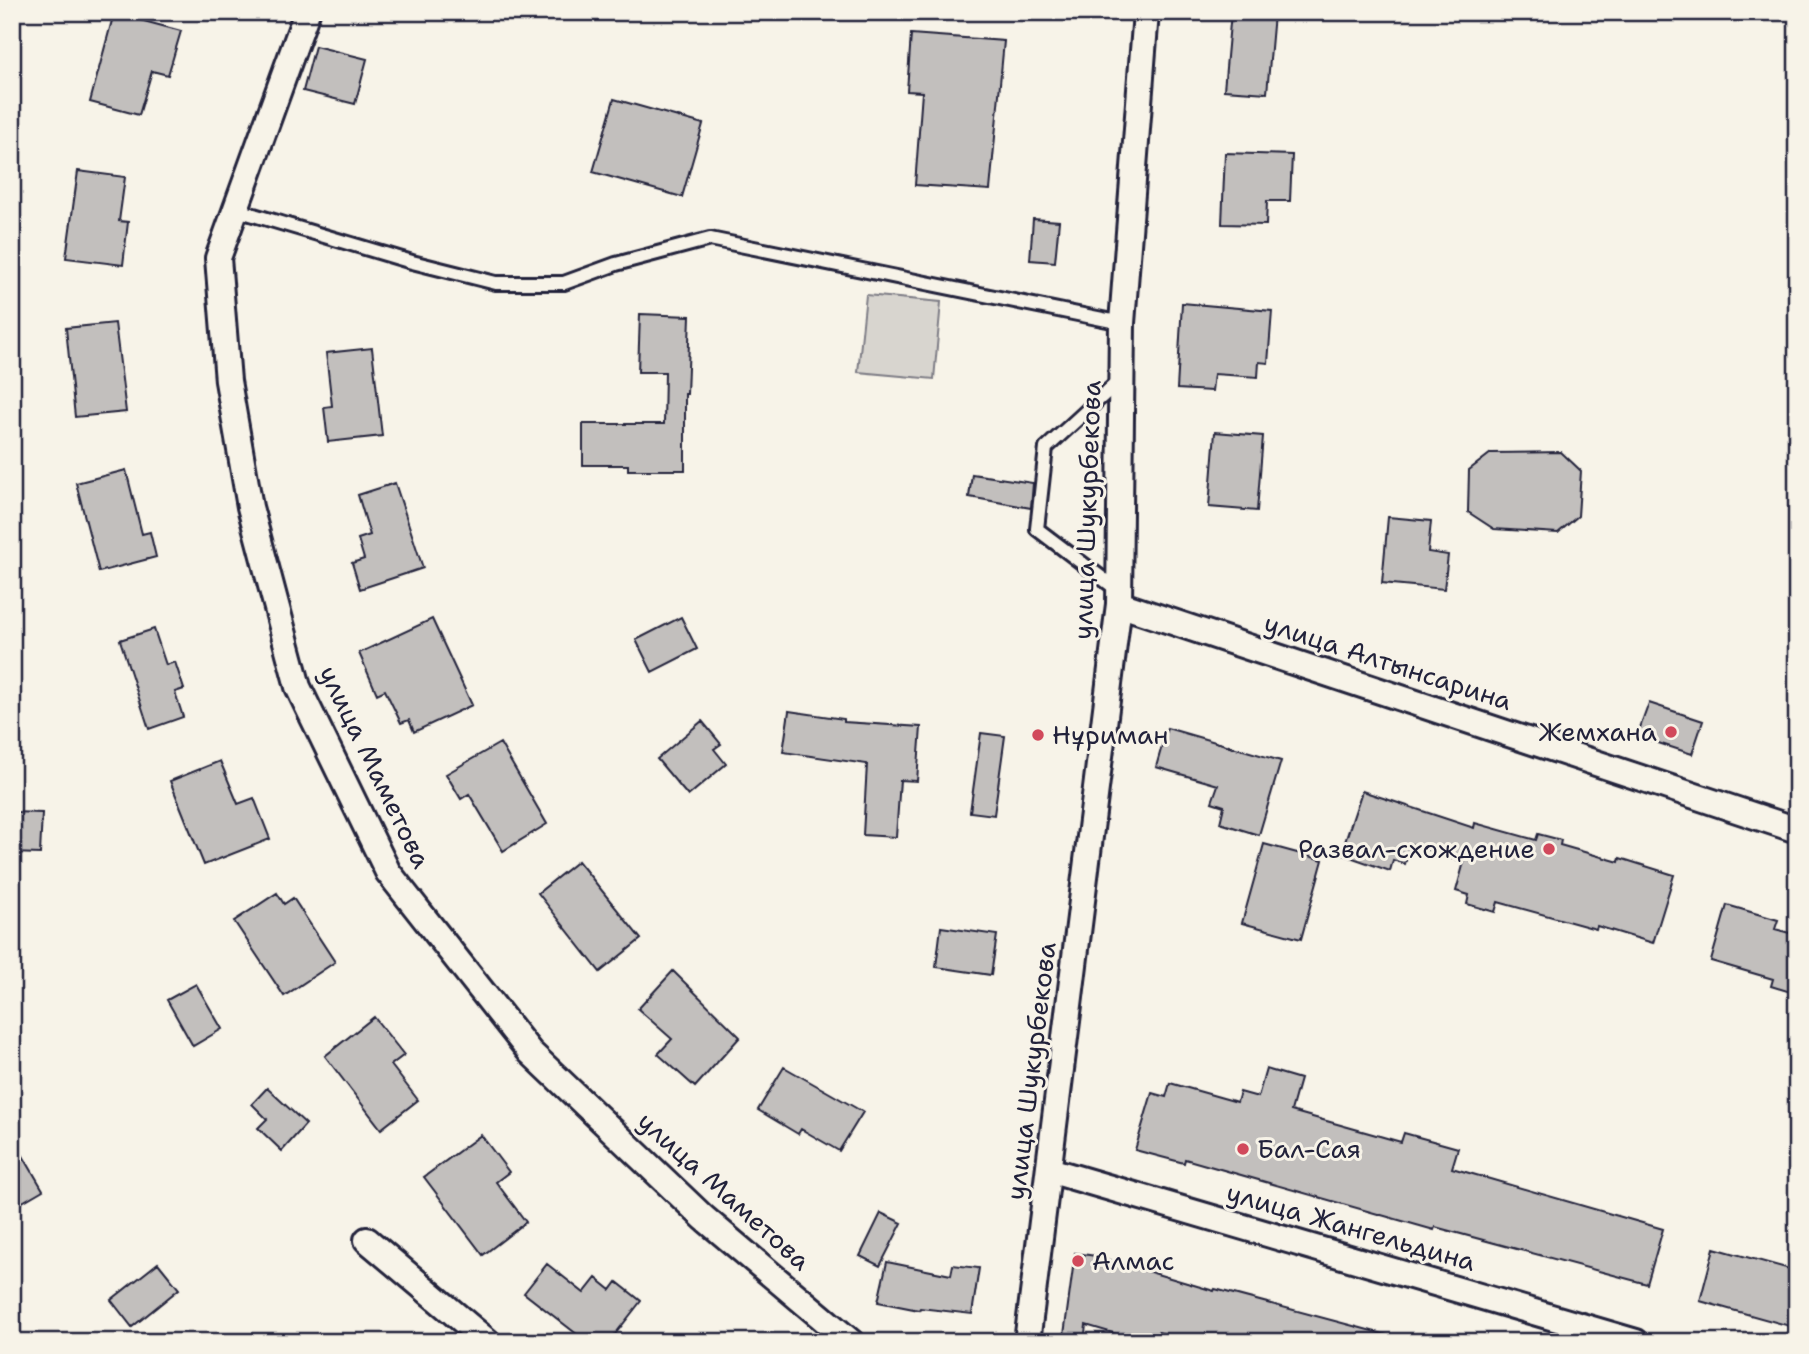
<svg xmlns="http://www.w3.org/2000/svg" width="1809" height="1354" font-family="'Shantell Sans',sans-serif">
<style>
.green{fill:#d8d5cf;stroke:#7d7c85;stroke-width:2}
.building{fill:#c2bfbd;stroke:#22223b;stroke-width:2}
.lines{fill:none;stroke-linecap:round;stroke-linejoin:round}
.lane-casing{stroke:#22223b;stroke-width:18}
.street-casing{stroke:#22223b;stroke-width:30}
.lane{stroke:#f7f3e8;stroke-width:12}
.street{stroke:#f7f3e8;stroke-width:24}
.poi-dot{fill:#d1495b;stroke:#f7f3e8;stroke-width:2.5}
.labels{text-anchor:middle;stroke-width:6;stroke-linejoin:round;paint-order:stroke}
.street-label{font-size:26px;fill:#22223b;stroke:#f7f3e8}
.poi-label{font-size:26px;fill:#22223b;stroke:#f7f3e8;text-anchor:start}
</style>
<rect width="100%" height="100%" fill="#f7f3e8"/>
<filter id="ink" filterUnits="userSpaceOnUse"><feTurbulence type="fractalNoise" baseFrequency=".0143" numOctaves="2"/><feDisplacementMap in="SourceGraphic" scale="14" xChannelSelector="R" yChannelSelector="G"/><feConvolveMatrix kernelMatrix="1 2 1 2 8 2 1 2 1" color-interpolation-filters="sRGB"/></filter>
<g filter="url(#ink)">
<path class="green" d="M 866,295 L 941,302 L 934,379 L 858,372 Z"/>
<path class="building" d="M 1231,12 L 1274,14 L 1267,93 L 1224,90 Z
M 114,13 L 181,31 L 168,75 L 152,71 L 139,115 L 90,102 Z
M 911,34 L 1004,41 L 990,190 L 915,185 L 922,92 L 907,91 Z
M 315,46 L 367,59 L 355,104 L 303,91 Z
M 614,99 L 703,124 L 682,197 L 593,172 Z
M 1225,153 L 1292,155 L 1290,201 L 1267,201 L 1266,225 L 1222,224 Z
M 78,171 L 125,177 L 119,221 L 128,222 L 123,265 L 66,258 Z
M 1033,219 L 1059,221 L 1055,262 L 1030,260 Z
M 1182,303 L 1272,311 L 1268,363 L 1259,362 L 1258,377 L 1214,374 L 1212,391 L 1177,389 Z
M 640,314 L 690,316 L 687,394 L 685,394 L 685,470 L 628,470 L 628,465 L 583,465 L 583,424 L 664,424 L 665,372 L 638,372 Z
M 115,323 L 126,412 L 75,417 L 66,328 Z
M 372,348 L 382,436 L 328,442 L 324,407 L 332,406 L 326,353 Z
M 1215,432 L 1263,436 L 1257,511 L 1209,507 Z
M 1561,452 L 1581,471 L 1578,516 L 1558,533 L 1494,529 L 1468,512 L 1469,470 L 1491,453 Z
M 126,470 L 142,534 L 150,532 L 156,557 L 99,572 L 76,483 Z
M 972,474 L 1033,483 L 1031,508 L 969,497 Z
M 395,483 L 423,568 L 360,589 L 352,563 L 364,559 L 358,539 L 370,535 L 358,495 Z
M 1388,517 L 1431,521 L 1428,552 L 1448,555 L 1444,589 L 1382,583 Z
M 681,617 L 697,649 L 652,672 L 636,640 Z
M 432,619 L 472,705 L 414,732 L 409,720 L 401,723 L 385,690 L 377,694 L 359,653 Z
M 154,629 L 166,665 L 175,662 L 184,689 L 175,692 L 183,717 L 149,729 L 120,640 Z
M 1649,703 L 1703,721 L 1692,754 L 1637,736 Z
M 789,711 L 844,719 L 844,722 L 921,727 L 917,781 L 900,780 L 896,837 L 863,835 L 867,764 L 783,752 Z
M 702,721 L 721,744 L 714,749 L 726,764 L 688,796 L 657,759 Z
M 1167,728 L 1281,761 L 1259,835 L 1220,823 L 1224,806 L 1212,802 L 1218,785 L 1156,767 Z
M 981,733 L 1005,736 L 994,815 L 970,812 Z
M 500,743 L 547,824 L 503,851 L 469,794 L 461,799 L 446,774 Z
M 220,761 L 238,804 L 254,798 L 270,839 L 204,865 L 170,781 Z
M 1362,791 L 1474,828 L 1475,823 L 1536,840 L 1538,834 L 1561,840 L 1560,845 L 1619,862 L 1620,858 L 1674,875 L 1653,943 L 1597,926 L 1596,929 L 1498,902 L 1495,912 L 1467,904 L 1469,895 L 1456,891 L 1464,862 L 1411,844 L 1405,864 L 1393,860 L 1390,871 L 1341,854 Z
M 12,812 L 42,813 L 40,854 L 12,853 Z
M 1264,844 L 1323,860 L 1301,939 L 1242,923 Z
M 578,861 L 641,939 L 600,972 L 538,893 Z
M 277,893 L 284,904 L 293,898 L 335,962 L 284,996 L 234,921 Z
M 1727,905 L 1778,920 L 1775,929 L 1797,935 L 1797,994 L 1771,986 L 1773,979 L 1711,961 Z
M 941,927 L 997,935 L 991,975 L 936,967 Z
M 673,971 L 740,1037 L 695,1087 L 658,1054 L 672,1039 L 638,1009 Z
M 196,984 L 222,1029 L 193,1046 L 167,1000 Z
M 374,1017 L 404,1055 L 391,1065 L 418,1100 L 381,1129 L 325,1056 Z
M 784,1067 L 863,1112 L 839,1151 L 801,1129 L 798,1134 L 758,1110 Z
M 1266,1069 L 1300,1079 L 1291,1111 L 1401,1142 L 1404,1133 L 1458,1148 L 1452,1168 L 1663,1229 L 1647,1284 L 1435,1227 L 1434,1230 L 1185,1159 L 1184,1163 L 1135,1150 L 1152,1093 L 1166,1097 L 1170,1083 L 1237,1102 L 1240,1092 L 1258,1097 Z
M 267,1088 L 306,1124 L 282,1151 L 258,1128 L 267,1119 L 252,1104 Z
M 481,1135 L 509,1172 L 496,1182 L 526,1222 L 483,1255 L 424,1177 Z
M 12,1137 L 43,1190 L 12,1208 Z
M 881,1213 L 902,1223 L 880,1266 L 860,1256 Z
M 1714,1248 L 1797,1271 L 1797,1328 L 1700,1301 Z
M 1075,1253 L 1096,1256 L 1214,1291 L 1215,1289 L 1387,1335 L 1386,1342 L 1194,1342 L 1158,1332 L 1156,1338 L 1142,1334 L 1140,1341 L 1086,1325 L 1084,1342 L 1063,1342 Z
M 887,1262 L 951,1275 L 953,1265 L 979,1268 L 972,1314 L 920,1308 L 919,1310 L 878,1302 Z
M 158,1263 L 179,1289 L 132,1327 L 111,1300 Z
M 547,1264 L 584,1293 L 596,1278 L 611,1290 L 617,1282 L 641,1301 L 609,1342 L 587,1342 L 524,1293 Z"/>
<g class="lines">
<g class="lane-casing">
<path id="lane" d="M 237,210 L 412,262 L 496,283 L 564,283 L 616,264 L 710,239 L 1122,323
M 1119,591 L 1037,529 L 1046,448 L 1121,379"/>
</g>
<g class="street-casing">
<path id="street" d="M 307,12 L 218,258 L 228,381 L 250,507 L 298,687 L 388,872 L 530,1052 L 704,1218 L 851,1342
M 1119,604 L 1797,830
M 1049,1170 L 1636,1342
M 367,1240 L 488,1342
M 1027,1342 L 1119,604 L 1122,323 L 1146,12"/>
</g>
<use href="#lane" class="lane"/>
<use href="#street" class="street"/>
</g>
</g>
<g class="poi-dot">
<circle cx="1671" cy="732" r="7"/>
<circle cx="1038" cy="735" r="7"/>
<circle cx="1549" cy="849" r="7"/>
<circle cx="1243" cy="1149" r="7"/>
<circle cx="1078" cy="1261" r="7"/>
</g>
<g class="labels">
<g class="street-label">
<text transform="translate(1087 510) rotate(-88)" y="9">улица Шукурбекова</text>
<text transform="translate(1388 662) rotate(18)" y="9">улица Алтынсарина</text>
<text transform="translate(375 767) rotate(64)" y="9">улица Маметова</text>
<text transform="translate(1031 1071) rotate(-83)" y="9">улица Шукурбекова</text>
<text transform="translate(724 1191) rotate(42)" y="9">улица Маметова</text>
<text transform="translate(1351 1227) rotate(16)" y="9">улица Жангельдина</text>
</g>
<g class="poi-label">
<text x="1657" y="741" text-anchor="end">Жемхана</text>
<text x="1052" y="744">Нұриман</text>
<text x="1535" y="858" text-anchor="end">Развал-схождение</text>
<text x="1257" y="1158">Бал-Сая</text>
<text x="1092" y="1270">Алмас</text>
</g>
</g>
<rect width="1809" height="1354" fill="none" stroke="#f7f3e8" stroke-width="42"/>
<rect x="21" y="21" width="1767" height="1312" fill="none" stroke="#22223b" stroke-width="2.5" filter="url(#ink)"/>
</svg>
